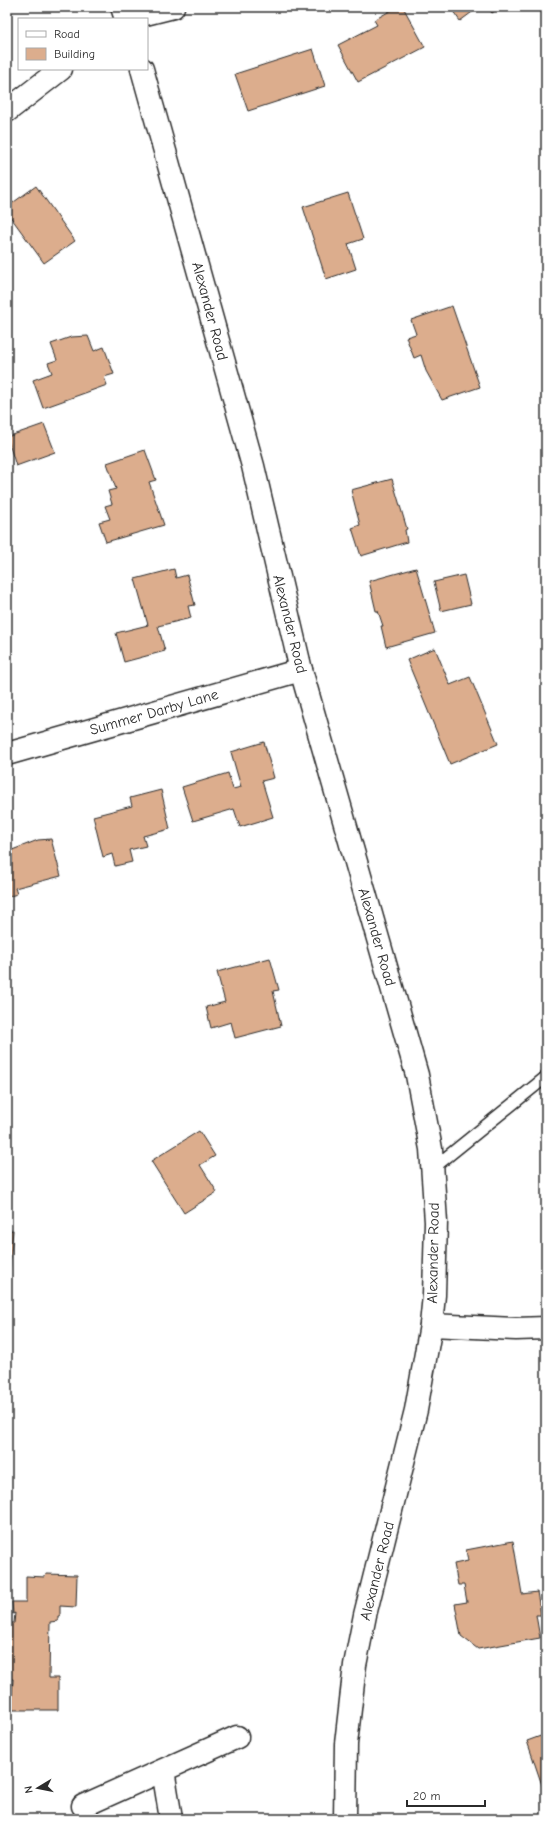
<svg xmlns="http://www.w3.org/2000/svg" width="553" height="1826" font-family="'Comic Neue',sans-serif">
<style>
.building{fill:#dcad8d;stroke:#2b2b2b}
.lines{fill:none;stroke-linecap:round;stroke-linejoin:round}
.lane-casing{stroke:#2b2b2b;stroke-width:14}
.street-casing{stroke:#2b2b2b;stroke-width:25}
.secondary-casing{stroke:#2b2b2b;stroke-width:25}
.lane{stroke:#fff;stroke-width:11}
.street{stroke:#fff;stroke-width:22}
.secondary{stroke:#fff;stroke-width:22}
.labels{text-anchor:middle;stroke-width:3;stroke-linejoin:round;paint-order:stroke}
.street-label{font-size:15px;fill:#2b2b2b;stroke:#fff}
</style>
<rect width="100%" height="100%" fill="#fff"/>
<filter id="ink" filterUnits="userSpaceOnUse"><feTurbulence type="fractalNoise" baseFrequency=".025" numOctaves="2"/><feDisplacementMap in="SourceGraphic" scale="8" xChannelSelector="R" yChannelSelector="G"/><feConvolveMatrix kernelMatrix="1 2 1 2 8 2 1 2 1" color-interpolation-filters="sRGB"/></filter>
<g filter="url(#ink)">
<path class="building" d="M 397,7 L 403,7 L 425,47 L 358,82 L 338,45 L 377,25 L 374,20 Z
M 450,7 L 479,7 L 460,21 Z
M 487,7 L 501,7 L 492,13 Z
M 313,49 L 325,86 L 248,111 L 235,74 Z
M 36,186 L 75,241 L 44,263 L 7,212 L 7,207 Z
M 348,193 L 363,239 L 348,244 L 356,269 L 326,279 L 303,207 Z
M 452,306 L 480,387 L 442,400 L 426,371 L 421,355 L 414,358 L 406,337 L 416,334 L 411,320 Z
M 88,336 L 94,351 L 104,347 L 114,374 L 104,377 L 107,385 L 43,408 L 33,380 L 52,373 L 48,363 L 57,360 L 51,344 L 71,337 Z
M 44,424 L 55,452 L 16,466 L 7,437 Z
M 145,450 L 156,480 L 149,482 L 164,525 L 106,542 L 99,522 L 110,519 L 105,506 L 112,504 L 108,491 L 116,489 L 107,463 Z
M 392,479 L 407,529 L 405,530 L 407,542 L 361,556 L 352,528 L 360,525 L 351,490 Z
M 416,568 L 435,633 L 386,647 L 381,626 L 383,626 L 378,611 L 376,611 L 369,581 Z
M 174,569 L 176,578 L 187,575 L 195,605 L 188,606 L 191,618 L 158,626 L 165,651 L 124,662 L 116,633 L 148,625 L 135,579 Z
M 464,575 L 471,604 L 441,611 L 434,582 Z
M 435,648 L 450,685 L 470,677 L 498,744 L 450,764 L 407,660 Z
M 264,742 L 274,778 L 262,781 L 273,817 L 240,827 L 234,809 L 193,821 L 182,787 L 228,773 L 233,789 L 241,787 L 231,752 Z
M 161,790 L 170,829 L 143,836 L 146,846 L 129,850 L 132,862 L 115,866 L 112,854 L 103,857 L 93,816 L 132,806 L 130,798 Z
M 51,839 L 61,876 L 15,888 L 17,894 L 7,897 L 7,852 L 38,840 Z
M 270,958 L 279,990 L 273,991 L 281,1026 L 235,1038 L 231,1022 L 211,1028 L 206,1007 L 225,1002 L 217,972 Z
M 199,1131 L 215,1156 L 200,1165 L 217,1192 L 184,1213 L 151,1161 Z
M 13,1230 L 7,1301 L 7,1231 Z
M 513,1541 L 522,1594 L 537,1592 L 541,1615 L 536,1615 L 540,1638 L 478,1649 L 461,1636 L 455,1604 L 467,1602 L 464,1585 L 458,1585 L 454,1564 L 468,1561 L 466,1550 Z
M 46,1574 L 77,1575 L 76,1607 L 60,1606 L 60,1616 L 58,1616 L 58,1621 L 50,1622 L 49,1678 L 58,1678 L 58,1710 L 11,1710 L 13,1679 L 7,1679 L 7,1623 L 14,1623 L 15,1613 L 13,1614 L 12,1602 L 26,1602 L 26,1576 L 45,1577 Z
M 546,1702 L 546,1712 L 543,1703 Z
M 546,1734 L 546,1787 L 543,1788 L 527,1741 Z"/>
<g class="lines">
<g class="lane-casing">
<path id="lane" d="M 432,1169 L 546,1077"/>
</g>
<g class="street-casing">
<path id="street" d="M 125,19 L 173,7
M 7,111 L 61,69
M 7,754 L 301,670
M 431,1325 L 516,1329 L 546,1328
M 163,1770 L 171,1819
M 83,1806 L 237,1737"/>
</g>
<g class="secondary-casing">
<path id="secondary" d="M 122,7 L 126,19
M 142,69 L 253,466 L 301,670 L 417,1075 L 431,1149 L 436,1222 L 434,1295 L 431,1325 L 416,1410 L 365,1615 L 355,1665 L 346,1744 L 345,1819"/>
</g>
<use href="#lane" class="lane"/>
<use href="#street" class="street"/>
<use href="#secondary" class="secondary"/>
</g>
</g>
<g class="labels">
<g class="street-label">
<text transform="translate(210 311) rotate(75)" y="5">Alexander Road</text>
<text transform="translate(290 624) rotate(76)" y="5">Alexander Road</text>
<text transform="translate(154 712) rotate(-16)" y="5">Summer Darby Lane</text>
<text transform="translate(377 937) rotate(74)" y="5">Alexander Road</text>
<text transform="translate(433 1253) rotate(-89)" y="5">Alexander Road</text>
<text transform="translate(377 1571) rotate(-76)" y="5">Alexander Road</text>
</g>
</g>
<rect width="553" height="1826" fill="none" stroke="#fff" stroke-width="24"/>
<rect x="12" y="12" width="529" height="1802" fill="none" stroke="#2b2b2b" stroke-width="1.5" filter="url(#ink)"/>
<rect x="18" y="18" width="130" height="52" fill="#ffffff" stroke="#aaaaaa"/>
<rect x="26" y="31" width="20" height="6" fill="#ffffff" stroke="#aaaaaa"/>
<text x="54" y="38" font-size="12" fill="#2b2b2b">Road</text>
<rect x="26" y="48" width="20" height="12" fill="#dcad8d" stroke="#aaaaaa"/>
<text x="54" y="58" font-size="12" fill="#2b2b2b">Building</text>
<g transform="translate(38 1788) rotate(260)" stroke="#ffffff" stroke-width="3" paint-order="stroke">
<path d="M0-3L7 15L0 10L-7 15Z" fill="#2b2b2b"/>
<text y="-6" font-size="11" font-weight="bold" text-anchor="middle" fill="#2b2b2b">N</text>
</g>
<path d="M407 1800v6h78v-6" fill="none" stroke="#2b2b2b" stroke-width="2"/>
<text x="413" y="1800" font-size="12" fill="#2b2b2b" stroke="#ffffff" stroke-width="3" paint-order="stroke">20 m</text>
</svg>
